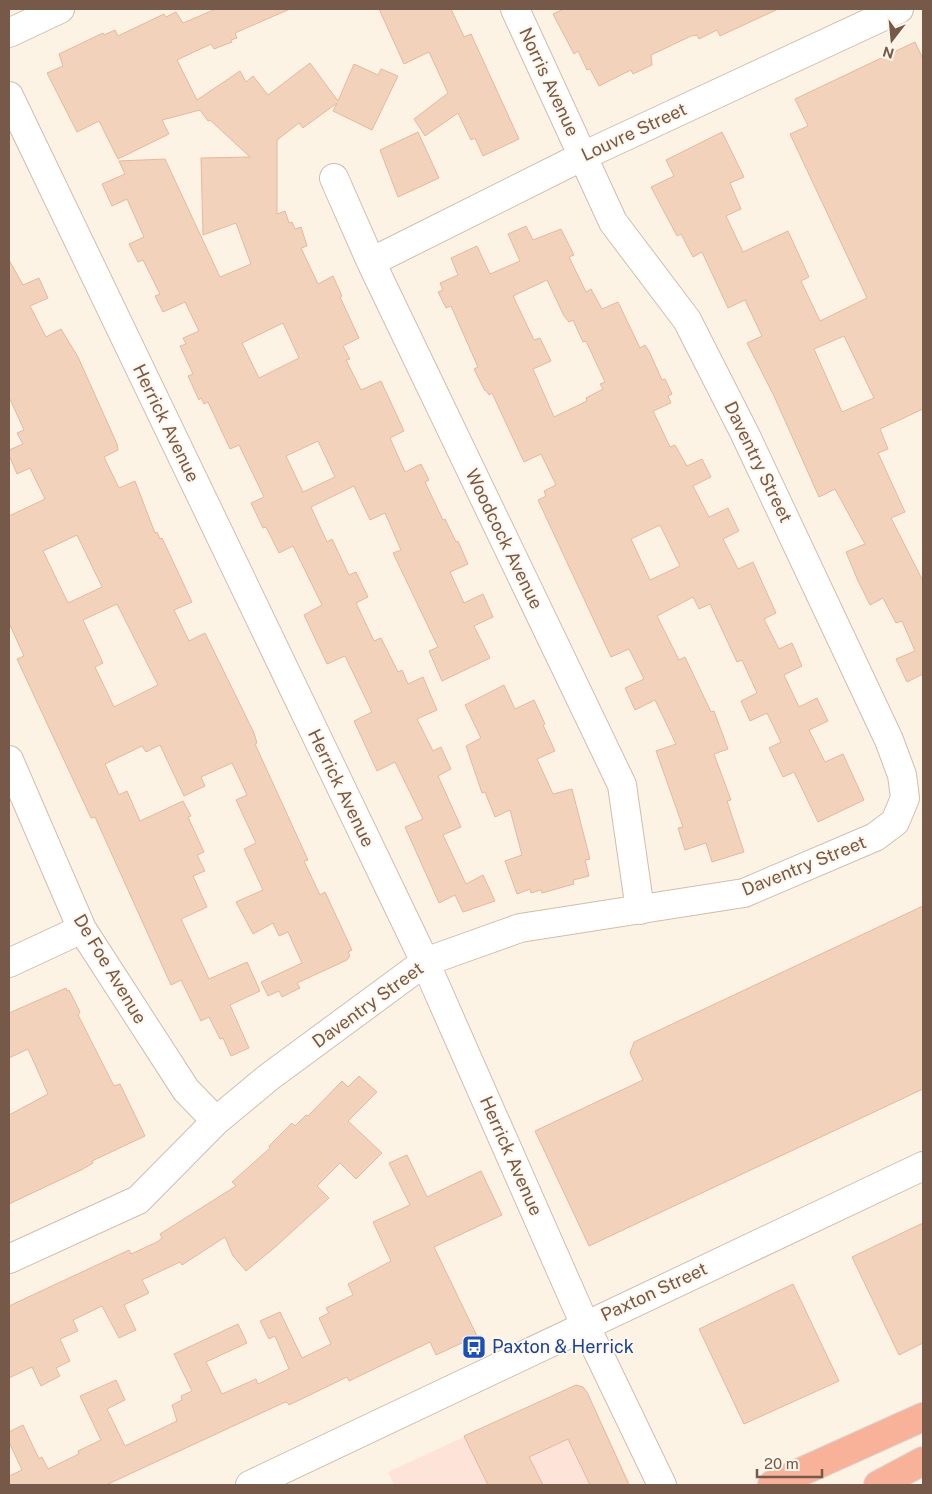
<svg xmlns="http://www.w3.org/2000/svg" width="932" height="1494" font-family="'Public Sans',sans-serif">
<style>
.commercial{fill:#fde3d8}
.building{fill:#f3d2bb;stroke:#e6b89b;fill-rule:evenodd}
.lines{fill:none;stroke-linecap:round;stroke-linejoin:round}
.minor-casing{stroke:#d1bdad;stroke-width:30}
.highway-casing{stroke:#dbd4d0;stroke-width:30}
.minor{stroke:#fff;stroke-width:28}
.highway{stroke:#f9b29a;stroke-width:28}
.labels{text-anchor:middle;stroke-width:4;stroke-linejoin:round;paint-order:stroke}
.street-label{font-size:18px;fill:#765949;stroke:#fff7eb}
.transit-label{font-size:18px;fill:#164399;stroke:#fff7eb;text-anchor:start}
</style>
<rect width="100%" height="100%" fill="#fdf3e5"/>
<path class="commercial" d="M 576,1385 L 583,1387 L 587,1392 L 631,1485 L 394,1485 L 388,1472 Z"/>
<path class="building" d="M 216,9 L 290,9 L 235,33 L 237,38 L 231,40 L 232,42 L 214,49 L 211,44 L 177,60 L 197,100 L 240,71 L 246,82 L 253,76 L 268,95 L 310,63 L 338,101 L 354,64 L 378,75 L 381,69 L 398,76 L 372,130 L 333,111 L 337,103 L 303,128 L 299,123 L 277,140 L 277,214 L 285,211 L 289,223 L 292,222 L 295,229 L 301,227 L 307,246 L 301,248 L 318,284 L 333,276 L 342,296 L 340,297 L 359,338 L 343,346 L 350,359 L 346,360 L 361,390 L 381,381 L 404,431 L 390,438 L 405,472 L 421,464 L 429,480 L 425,482 L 443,520 L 445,519 L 456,542 L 458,541 L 468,564 L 450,572 L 464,603 L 483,594 L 493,617 L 474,626 L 490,658 L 442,681 L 429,651 L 438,647 L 393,553 L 401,550 L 385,513 L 370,520 L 354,486 L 311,507 L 327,542 L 332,539 L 349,575 L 356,572 L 368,597 L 356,603 L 374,641 L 381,638 L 398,672 L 402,670 L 408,684 L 423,677 L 437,710 L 417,719 L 433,751 L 441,747 L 451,769 L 438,776 L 461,827 L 443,835 L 466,884 L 483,875 L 495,901 L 463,912 L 455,895 L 439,903 L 405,827 L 423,819 L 395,762 L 377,771 L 354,721 L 372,712 L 345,656 L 327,664 L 304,615 L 322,605 L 293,546 L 279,553 L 266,527 L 263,528 L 251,503 L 264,497 L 239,445 L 230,449 L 208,402 L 204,404 L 201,398 L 199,400 L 188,376 L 193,374 L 180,346 L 186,344 L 183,338 L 199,331 L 185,302 L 163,312 L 155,296 L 160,294 L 143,260 L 138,262 L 129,244 L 144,237 L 127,199 L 112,206 L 102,184 L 125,174 L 119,161 L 165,159 L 220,277 L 251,264 L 236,223 L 203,235 L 201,158 L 250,157 L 210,120 L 208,121 L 200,110 L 162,120 L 169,134 L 118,159 L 99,121 L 77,132 L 47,73 L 63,66 L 59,54 L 103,33 L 104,35 L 115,30 L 118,36 L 164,14 L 166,17 L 176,12 L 183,23 ZM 283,323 L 299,358 L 259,378 L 242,343 ZM 318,441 L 335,477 L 303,492 L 286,456 Z
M 379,9 L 451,9 L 464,37 L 471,34 L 519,139 L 483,156 L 475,138 L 471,140 L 458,113 L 425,136 L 414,119 L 448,93 L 429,52 L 404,64 Z
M 564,9 L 778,9 L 720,36 L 717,30 L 699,39 L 697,35 L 691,36 L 651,55 L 652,65 L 633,74 L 631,70 L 599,86 L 590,69 L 587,70 L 578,51 L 574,54 L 553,14 Z
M 915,42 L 923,59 L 923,409 L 880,429 L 888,449 L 878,453 L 905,512 L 891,518 L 923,581 L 923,674 L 907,682 L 896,659 L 915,651 L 902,621 L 896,623 L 883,598 L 870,605 L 858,581 L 846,552 L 865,544 L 835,489 L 819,497 L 774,396 L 747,343 L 762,336 L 745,300 L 728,308 L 702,252 L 693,257 L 681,234 L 677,236 L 651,187 L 674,176 L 666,160 L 722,132 L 744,177 L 730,183 L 741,209 L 726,216 L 743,252 L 788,231 L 809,277 L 801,281 L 820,321 L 867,298 L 790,134 L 808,126 L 795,99 ZM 844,336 L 874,398 L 842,412 L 814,349 Z
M 418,132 L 439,178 L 398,197 L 380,150 Z
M 526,226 L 533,240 L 561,229 L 574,255 L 569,257 L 586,292 L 591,289 L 602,309 L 618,302 L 640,348 L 645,345 L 649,351 L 662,380 L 665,379 L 672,394 L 668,396 L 671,403 L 653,411 L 670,447 L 675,445 L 687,466 L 702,459 L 711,477 L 693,486 L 709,517 L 728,508 L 739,531 L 723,539 L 738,569 L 753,562 L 776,613 L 764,619 L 779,649 L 792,643 L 802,666 L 784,675 L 799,707 L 817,698 L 828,721 L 809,730 L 825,762 L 843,754 L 864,800 L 818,822 L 794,772 L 783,777 L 769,748 L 781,742 L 767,713 L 750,721 L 741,701 L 757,693 L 742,660 L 737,662 L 710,604 L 699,609 L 693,597 L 657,616 L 679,660 L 685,657 L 711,712 L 714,711 L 728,749 L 714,754 L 731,800 L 727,801 L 744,852 L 712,862 L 706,843 L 685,850 L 678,828 L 683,827 L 656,751 L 676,744 L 655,700 L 635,710 L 625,688 L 644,679 L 629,649 L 611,657 L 538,500 L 546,496 L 544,491 L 556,485 L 541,454 L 524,462 L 492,393 L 489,395 L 486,390 L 485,391 L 474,369 L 478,367 L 451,306 L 446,308 L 438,292 L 443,290 L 440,283 L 458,275 L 451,258 L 477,246 L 490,274 L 520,261 L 508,234 ZM 547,280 L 564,316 L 569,322 L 573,320 L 583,342 L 586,341 L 605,382 L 600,384 L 603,389 L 586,398 L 587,401 L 554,417 L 533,369 L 551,361 L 540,338 L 534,340 L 513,296 ZM 660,525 L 680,566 L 650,580 L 631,539 Z
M 9,260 L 23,285 L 39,278 L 48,298 L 30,306 L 46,337 L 61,329 L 78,357 L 117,444 L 118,450 L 104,457 L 119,488 L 135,481 L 155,533 L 157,532 L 160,539 L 162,538 L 192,602 L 174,610 L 189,641 L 205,633 L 254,733 L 257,743 L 255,744 L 308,860 L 304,861 L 320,895 L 325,892 L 352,950 L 348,952 L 350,956 L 347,960 L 297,983 L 300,988 L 282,997 L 279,991 L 268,996 L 261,982 L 302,963 L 288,932 L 279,936 L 273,923 L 253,934 L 236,902 L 263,890 L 244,849 L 256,843 L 236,800 L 247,795 L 232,763 L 201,777 L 205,786 L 184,796 L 160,745 L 146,752 L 142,746 L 105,764 L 119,795 L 127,791 L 140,821 L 183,801 L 191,816 L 188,817 L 204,852 L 197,855 L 205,871 L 193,876 L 207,907 L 181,919 L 209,979 L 247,962 L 260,991 L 230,1005 L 249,1048 L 231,1056 L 223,1038 L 220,1039 L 209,1017 L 201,1021 L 181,980 L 171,985 L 95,817 L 91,818 L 17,659 L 24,656 L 9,623 L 9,516 L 45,499 L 30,468 L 17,474 L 9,455 L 9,450 L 23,444 L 17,433 L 24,430 L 9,397 ZM 77,535 L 102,587 L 68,603 L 43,551 ZM 117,604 L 158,685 L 114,707 L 95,667 L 103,663 L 83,620 Z
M 504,685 L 515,709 L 534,700 L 545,724 L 543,725 L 555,751 L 537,759 L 553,794 L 572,789 L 590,859 L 585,860 L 589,876 L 573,880 L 574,884 L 542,893 L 541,890 L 531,893 L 530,889 L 517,894 L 505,861 L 522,855 L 510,810 L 495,817 L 485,792 L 482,793 L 466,746 L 481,738 L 465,705 Z
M 923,906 L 923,1089 L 589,1246 L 535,1131 L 643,1080 L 630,1053 L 634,1042 Z
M 66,988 L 67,991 L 69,990 L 80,1012 L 78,1015 L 114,1086 L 120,1084 L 145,1136 L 92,1161 L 93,1163 L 83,1169 L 9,1204 L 9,1115 L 48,1094 L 28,1049 L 9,1058 L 9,1013 Z
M 359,1076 L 377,1092 L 348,1121 L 382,1153 L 356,1179 L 340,1163 L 317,1186 L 329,1198 L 273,1249 L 246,1271 L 233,1256 L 225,1237 L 182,1265 L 180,1262 L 142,1280 L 149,1293 L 124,1305 L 136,1330 L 119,1338 L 102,1306 L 73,1320 L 78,1331 L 60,1339 L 70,1361 L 56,1368 L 60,1376 L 41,1386 L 32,1367 L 9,1378 L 9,1306 L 129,1250 L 131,1254 L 157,1242 L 162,1238 L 160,1234 L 236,1186 L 232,1182 L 270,1148 L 269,1146 L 292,1123 L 295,1126 L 306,1115 L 308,1116 L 342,1081 L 348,1087 Z
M 407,1155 L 427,1197 L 481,1171 L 502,1215 L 434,1247 L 477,1336 L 436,1355 L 430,1342 L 349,1381 L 347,1377 L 289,1405 L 287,1402 L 283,1403 L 106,1485 L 9,1485 L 9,1476 L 22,1470 L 9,1442 L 9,1432 L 23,1425 L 39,1459 L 42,1457 L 48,1469 L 79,1454 L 78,1451 L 101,1440 L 80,1396 L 116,1380 L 125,1400 L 107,1409 L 125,1446 L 177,1421 L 172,1405 L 182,1400 L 181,1396 L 192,1391 L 174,1354 L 238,1324 L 247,1343 L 206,1362 L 222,1394 L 256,1379 L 258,1384 L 289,1369 L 275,1336 L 269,1339 L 260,1321 L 280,1312 L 302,1358 L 331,1344 L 319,1318 L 329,1313 L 326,1308 L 353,1295 L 348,1284 L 391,1261 L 373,1222 L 410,1205 L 389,1163 Z
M 923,1223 L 923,1343 L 899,1355 L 852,1257 Z
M 793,1284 L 839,1381 L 744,1424 L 699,1329 Z
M 576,1385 L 583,1387 L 587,1392 L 629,1485 L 590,1485 L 568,1439 L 529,1457 L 543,1485 L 488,1485 L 464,1436 Z"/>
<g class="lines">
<g class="minor-casing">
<path id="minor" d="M 9,33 L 60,9
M 9,96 L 425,962 L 585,1325 L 662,1485
M 334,178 L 371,262 L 622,785 L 640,910
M 371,262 L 583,156 L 899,9
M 9,760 L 82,929 L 186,1090 L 216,1121
M 9,963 L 82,929
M 9,1259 L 138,1200 L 216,1121 L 269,1077 L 425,962 L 520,928 L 744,893 L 875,837 L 895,822 L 905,798 L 902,775 L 889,740 L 745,434 L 687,320 L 613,222 L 515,9
M 250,1485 L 923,1166"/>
</g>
<g class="highway-casing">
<path id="highway" d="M 772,1485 L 923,1417
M 878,1485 L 923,1461"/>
</g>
<use href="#minor" class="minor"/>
<use href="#highway" class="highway"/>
</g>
<defs>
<g id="bus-square" transform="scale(1.25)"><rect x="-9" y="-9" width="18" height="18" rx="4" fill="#1a4fb4" stroke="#fff7eb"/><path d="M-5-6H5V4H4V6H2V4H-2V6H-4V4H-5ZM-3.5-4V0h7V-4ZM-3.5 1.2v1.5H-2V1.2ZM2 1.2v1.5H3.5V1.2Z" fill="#fff"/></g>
</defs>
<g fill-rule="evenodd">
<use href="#bus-square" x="474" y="1347"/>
</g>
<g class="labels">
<g class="street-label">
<text transform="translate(549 82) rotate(65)" y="6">Norris Avenue</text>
<text transform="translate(634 132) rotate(-25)" y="6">Louvre Street</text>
<text transform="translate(166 423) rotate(64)" y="6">Herrick Avenue</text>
<text transform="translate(758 462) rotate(64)" y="6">Daventry Street</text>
<text transform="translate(504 539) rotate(64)" y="6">Woodcock Avenue</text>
<text transform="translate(341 788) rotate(64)" y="6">Herrick Avenue</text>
<text transform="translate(804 866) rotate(-22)" y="6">Daventry Street</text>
<text transform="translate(110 969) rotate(59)" y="6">De Foe Avenue</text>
<text transform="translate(368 1005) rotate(-36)" y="6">Daventry Street</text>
<text transform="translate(511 1156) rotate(66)" y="6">Herrick Avenue</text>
<text transform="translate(654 1292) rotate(-25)" y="6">Paxton Street</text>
</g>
<g class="transit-label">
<text x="492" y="1353">Paxton &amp; Herrick</text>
</g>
</g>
<rect width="932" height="1494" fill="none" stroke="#765949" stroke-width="20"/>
<g transform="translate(892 40) rotate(196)" stroke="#fff7eb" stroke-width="4" paint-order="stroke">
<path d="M0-4L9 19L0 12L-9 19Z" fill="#765949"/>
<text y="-8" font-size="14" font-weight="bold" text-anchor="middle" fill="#765949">N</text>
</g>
<path d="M757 1469v8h65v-8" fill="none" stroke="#765949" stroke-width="2.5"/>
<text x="764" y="1469" font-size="15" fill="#765949" stroke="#fff7eb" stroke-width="4" paint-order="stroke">20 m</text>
</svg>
